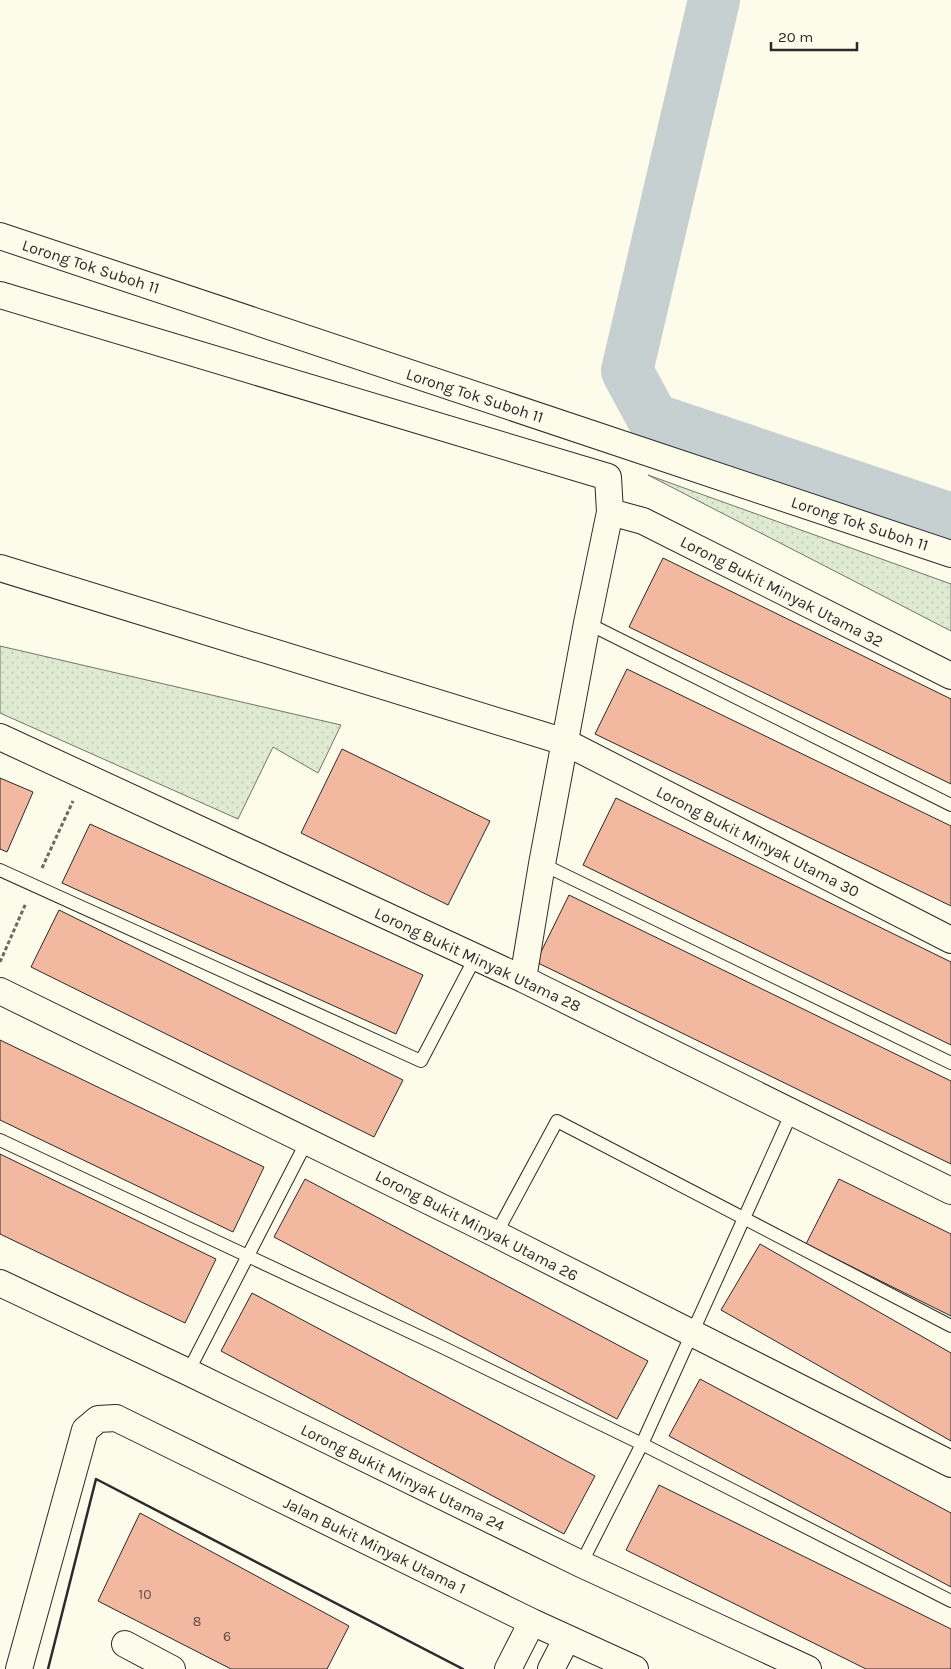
<svg xmlns="http://www.w3.org/2000/svg" width="951" height="1669" font-family="Karla,sans-serif">
<style>
.park{fill:url(#park-dots);stroke:#74746e}
.lines{fill:none;stroke-linecap:round;stroke-linejoin:round}
.river{stroke:#c7d0d0;stroke-width:52}
.building{fill:#f2b8a0;stroke:#2b2b2b}
.lane-casing{stroke:#2b2b2b;stroke-width:14}
.street-casing{stroke:#2b2b2b;stroke-width:28}
.path{stroke:#6a6964;stroke-width:3;stroke-dasharray:4 2.5;stroke-linecap:butt}
.lane{stroke:#fdfbea;stroke-width:12}
.street{stroke:#fdfbea;stroke-width:26}
.wall{stroke:#2b2b2b;stroke-width:2.5}
.labels{text-anchor:middle;stroke-width:4;stroke-linejoin:round;paint-order:stroke}
.number-label{font-size:14px;fill:#5d4e48}
.street-label{font-size:16px;fill:#2b2b2b;stroke:#fdfbea}
</style>
<defs>
<pattern id="park-dots" width="8" height="8" patternUnits="userSpaceOnUse" patternTransform="scale(1.25)"><rect width="8" height="8" fill="#deebd1"/><path d="M2 2h.1M6 6h.1" fill="none" stroke="#bfcab4" stroke-width="1.8" stroke-linecap="round"/></pattern>
</defs>
<rect width="100%" height="100%" fill="#fdfbea"/>
<path class="park" d="M 648,475 L 951,584 L 951,631 Z
M 0,646 L 341,725 L 318,773 L 273,747 L 238,819 L 0,713 Z"/>
<g class="lines">
<path class="river" d="M 714,0 L 627,371 L 653,419 L 951,519"/>
</g>
<path class="building" d="M 663,558 L 951,699 L 951,784 L 629,627 Z
M 627,669 L 951,826 L 951,906 L 595,734 Z
M 342,749 L 490,821 L 448,905 L 301,833 Z
M 0,778 L 33,792 L 7,852 L 0,849 Z
M 616,798 L 951,962 L 951,1045 L 583,865 Z
M 90,824 L 423,975 L 396,1034 L 62,883 Z
M 569,895 L 951,1081 L 951,1164 L 536,962 Z
M 59,910 L 403,1080 L 374,1137 L 31,967 Z
M 0,1040 L 264,1167 L 233,1232 L 0,1120 Z
M 0,1154 L 216,1259 L 185,1323 L 0,1234 Z
M 305,1179 L 648,1361 L 617,1419 L 274,1237 Z
M 839,1179 L 951,1234 L 951,1316 L 806,1244 Z
M 760,1244 L 951,1353 L 951,1441 L 721,1310 Z
M 252,1293 L 595,1476 L 564,1534 L 221,1351 Z
M 700,1379 L 951,1513 L 951,1587 L 669,1436 Z
M 659,1485 L 951,1629 L 951,1669 L 866,1669 L 626,1550 Z
M 140,1513 L 349,1626 L 327,1669 L 231,1669 L 98,1601 Z"/>
<g class="lines">
<g class="lane-casing">
<path id="lane" d="M 587,623 L 951,805
M 542,864 L 951,1063
M 0,870 L 421,1061 L 475,958
M 0,1140 L 442,1347 L 642,1444 L 951,1601
M 496,1234 L 557,1121 L 951,1326
M 188,1372 L 307,1141
M 581,1564 L 642,1444 L 792,1112"/>
</g>
<g class="street-casing">
<path id="street" d="M 0,236 L 951,554
M 0,295 L 608,477 L 610,512 L 587,623 L 542,864 L 523,979
M 610,512 L 643,521 L 951,676
M 0,568 L 565,742 L 951,940
M 0,737 L 523,979 L 951,1191
M 0,991 L 496,1234 L 951,1464
M 0,1283 L 188,1372 L 581,1564 L 808,1669
M 125,1644 L 172,1669
M 19,1669 L 85,1430 L 98,1419 L 116,1418 L 532,1622 L 635,1669
M 508,1669 L 532,1622
M 551,1669 L 567,1638"/>
</g>
<path class="path" d="M 42,868 L 73,801
M 0,962 L 26,903"/>
<use href="#lane" class="lane"/>
<use href="#street" class="street"/>
<path class="wall" d="M 48,1669 L 96,1479 L 463,1669"/>
</g>
<g class="labels">
<g class="number-label">
<text x="145" y="1599">10</text>
<text x="197" y="1626">8</text>
<text x="227" y="1641">6</text>
</g>
<g class="street-label">
<text transform="translate(91 266) rotate(18)" y="6">Lorong Tok Suboh 11</text>
<text transform="translate(475 395) rotate(18)" y="6">Lorong Tok Suboh 11</text>
<text transform="translate(860 523) rotate(18)" y="6">Lorong Tok Suboh 11</text>
<text transform="translate(782 591) rotate(27)" y="6">Lorong Bukit Minyak Utama 32</text>
<text transform="translate(758 841) rotate(27)" y="6">Lorong Bukit Minyak Utama 30</text>
<text transform="translate(478 959) rotate(25)" y="6">Lorong Bukit Minyak Utama 28</text>
<text transform="translate(477 1225) rotate(27)" y="6">Lorong Bukit Minyak Utama 26</text>
<text transform="translate(403 1477) rotate(26)" y="6">Lorong Bukit Minyak Utama 24</text>
<text transform="translate(375 1545) rotate(26)" y="6">Jalan Bukit Minyak Utama 1</text>
</g>
</g>
<path d="M771 42v8h86v-8" fill="none" stroke="#2b2b2b" stroke-width="2.5"/>
<text x="778" y="42" font-size="15" fill="#2b2b2b" stroke="#fdfbea" stroke-width="4" paint-order="stroke">20 m</text>
</svg>
